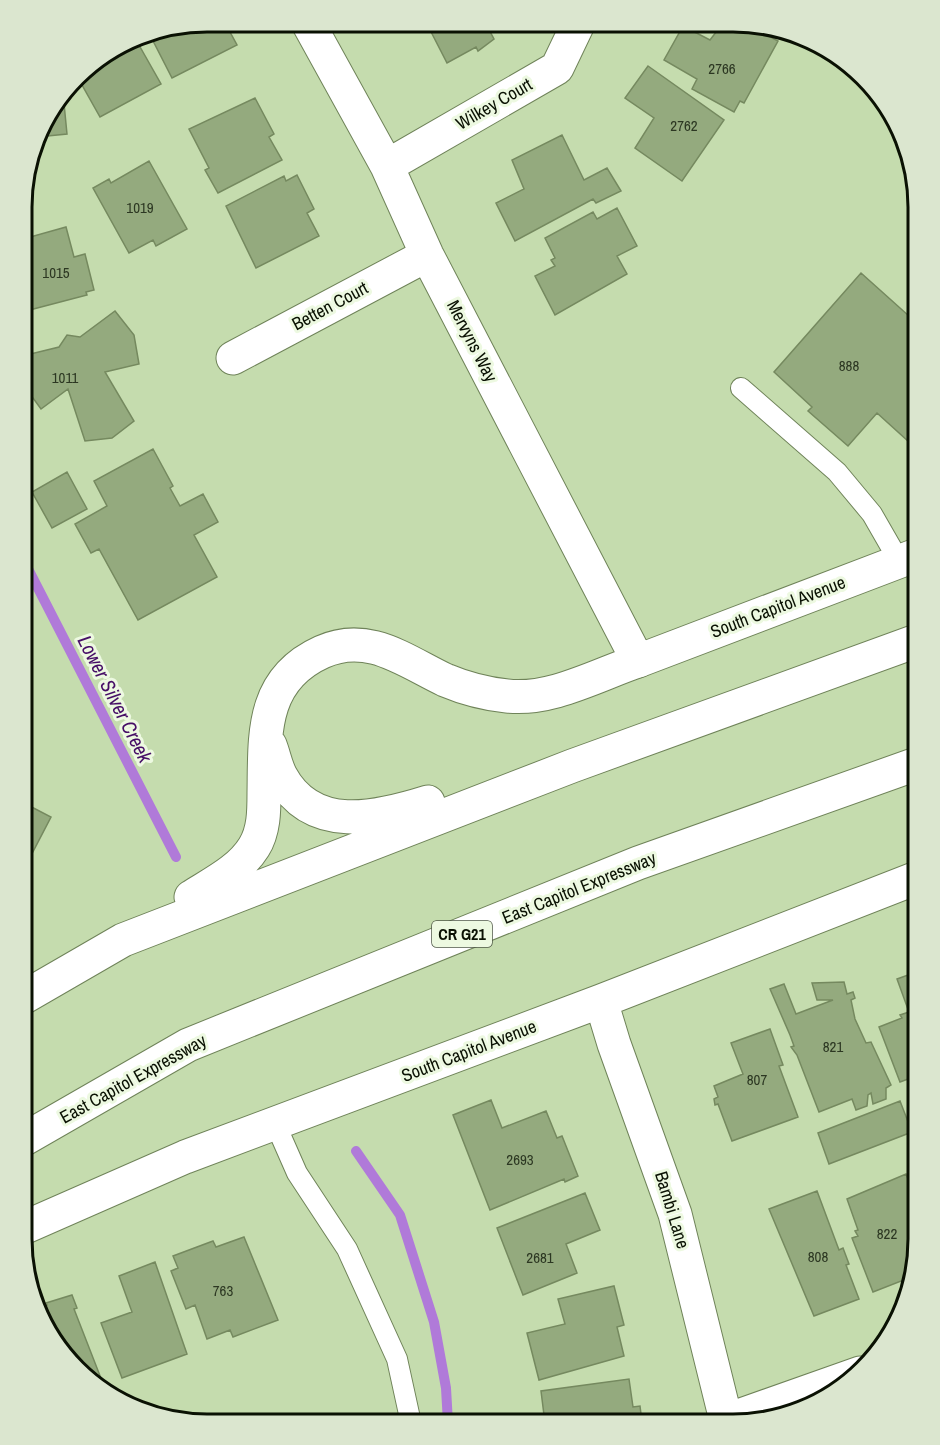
<svg xmlns="http://www.w3.org/2000/svg" width="940" height="1445" font-family="'Archivo Narrow',sans-serif">
<style>
.lines{fill:none;stroke-linecap:round;stroke-linejoin:round}
.stream{stroke:#b07ad9;stroke-width:10}
.building{fill:#94aa7e;stroke:#75895f;stroke-width:1.5}
.service-casing{stroke:#6f8359;stroke-width:22}
.minor-casing{stroke:#6f8359;stroke-width:35}
.trunk-casing{stroke:#6f8359;stroke-width:35}
.service{stroke:#fff;stroke-width:20}
.minor{stroke:#fff;stroke-width:33}
.trunk{stroke:#fff;stroke-width:33}
.labels{text-anchor:middle;stroke-width:6;stroke-linejoin:round;paint-order:stroke}
.number-label{font-size:15px;fill:#2c3722}
.shield{fill:#edf9e1;stroke:#4e5746;stroke-width:1.5}
.shield-label{font-size:16px;font-weight:bold;fill:#0a1103}
.street-label{font-size:18px;fill:#0a1103;stroke:#edf9e1}
.water-label{font-size:20px;font-style:italic;fill:#460e66;stroke:#edf9e1}
.rim{fill:none;stroke:#0a1103;stroke-width:3}
</style>
<rect width="100%" height="100%" fill="#c5dcae"/>
<g class="lines">
<path class="stream" d="M 22,557 L 176,857
M 356,1151 L 400,1215 L 434,1322 L 446,1388 L 448,1423"/>
</g>
<path class="building" d="M 207,21 L 224,21 L 237,45 L 172,78 L 148,31 Z
M 426,22 L 489,22 L 486,24 L 494,39 L 478,51 L 476,47 L 447,63 Z
M 723,23 L 745,23 L 778,41 L 744,103 L 740,101 L 734,112 L 692,89 L 697,79 L 664,60 L 683,26 L 710,40 Z
M 135,38 L 161,84 L 100,117 L 77,76 L 85,67 Z
M 648,66 L 724,120 L 682,181 L 635,148 L 654,118 L 625,98 Z
M 63,93 L 67,134 L 38,137 L 46,114 Z
M 255,98 L 274,134 L 269,137 L 282,160 L 218,193 L 205,170 L 209,168 L 189,129 Z
M 562,135 L 584,180 L 607,168 L 621,191 L 596,203 L 593,199 L 515,241 L 496,203 L 524,189 L 512,160 Z
M 149,161 L 187,229 L 156,246 L 153,240 L 129,253 L 93,188 L 109,179 L 111,183 Z
M 297,175 L 314,209 L 307,213 L 319,236 L 256,268 L 226,206 L 284,176 L 286,181 Z
M 617,208 L 637,246 L 617,256 L 627,274 L 555,315 L 535,276 L 555,266 L 551,260 L 555,258 L 545,238 L 593,212 L 597,219 Z
M 66,227 L 74,257 L 85,254 L 94,290 L 86,292 L 87,295 L 22,312 L 23,239 Z
M 861,273 L 919,325 L 919,451 L 877,413 L 848,446 L 808,411 L 812,407 L 774,372 Z
M 115,311 L 134,335 L 139,364 L 105,372 L 134,421 L 112,438 L 85,441 L 68,389 L 41,409 L 22,383 L 22,356 L 59,347 L 67,335 L 80,337 Z
M 153,449 L 173,486 L 170,488 L 180,506 L 203,494 L 218,522 L 194,535 L 217,577 L 138,620 L 99,549 L 91,553 L 75,524 L 107,506 L 94,481 Z
M 67,472 L 87,509 L 52,528 L 32,492 Z
M 22,802 L 51,817 L 24,869 L 22,868 Z
M 919,971 L 919,1075 L 900,1082 L 879,1027 L 902,1018 L 900,1015 L 909,1012 L 897,979 Z
M 844,982 L 847,994 L 853,992 L 855,998 L 851,1000 L 855,1019 L 866,1043 L 871,1042 L 891,1085 L 886,1088 L 886,1099 L 873,1104 L 871,1093 L 868,1095 L 867,1106 L 856,1110 L 852,1099 L 819,1112 L 797,1055 L 791,1047 L 794,1046 L 790,1035 L 770,989 L 784,984 L 796,1014 L 833,1000 L 817,1000 L 812,983 Z
M 770,1029 L 783,1065 L 779,1066 L 798,1117 L 732,1141 L 718,1104 L 715,1105 L 714,1099 L 718,1097 L 714,1086 L 743,1074 L 731,1043 Z
M 491,1100 L 502,1128 L 546,1111 L 557,1138 L 562,1136 L 578,1176 L 565,1182 L 564,1179 L 490,1210 L 453,1115 Z
M 900,1101 L 912,1132 L 829,1164 L 818,1133 Z
M 906,1174 L 919,1207 L 919,1251 L 909,1278 L 873,1292 L 852,1238 L 858,1236 L 855,1231 L 858,1230 L 847,1199 Z
M 817,1191 L 839,1250 L 843,1248 L 849,1264 L 846,1265 L 859,1299 L 814,1316 L 769,1209 Z
M 585,1193 L 600,1230 L 566,1244 L 577,1273 L 523,1295 L 497,1228 Z
M 244,1237 L 278,1320 L 233,1337 L 230,1330 L 207,1339 L 195,1305 L 186,1309 L 171,1271 L 178,1268 L 173,1256 L 213,1241 L 216,1247 Z
M 155,1262 L 187,1354 L 122,1378 L 101,1323 L 132,1312 L 119,1276 Z
M 614,1286 L 624,1325 L 617,1327 L 624,1356 L 539,1380 L 527,1333 L 565,1324 L 558,1299 Z
M 72,1295 L 77,1308 L 74,1309 L 104,1386 L 99,1388 L 94,1386 L 35,1310 L 47,1305 L 46,1303 Z
M 629,1379 L 633,1407 L 640,1406 L 642,1422 L 645,1424 L 545,1423 L 541,1391 Z"/>
<g class="lines">
<g class="service-casing">
<path id="service" d="M 741,388 L 837,472 L 872,514 L 899,561
M 275,1123 L 297,1173 L 347,1249 L 397,1359 L 411,1423"/>
</g>
<g class="minor-casing">
<path id="minor" d="M 307,21 L 387,166 L 427,255 L 638,661 L 919,554
M 387,166 L 557,68 L 579,22
M 233,358 L 427,255
M 601,1001 L 614,1044 L 675,1214 L 727,1424
M 21,1229 L 185,1157 L 601,1001 L 919,877
M 727,1420 L 860,1373"/>
</g>
<g class="trunk-casing">
<path id="trunk" d="M 270,745 C 274,755 276,767 281,776 C 312,834 377,818 428,802
M 191,897 C 213,883 240,870 254,847 C 264,831 264,811 264,793 C 265,736 260,680 322,652 C 368,631 405,661 445,680 C 464,688 487,694 507,696 C 551,701 597,675 638,661
M 21,999 L 123,940 L 572,766 L 919,640
M 21,1141 L 188,1045 L 638,863 L 919,763"/>
</g>
<use href="#service" class="service"/>
<use href="#minor" class="minor"/>
<use href="#trunk" class="trunk"/>
</g>
<g class="labels">
<g class="number-label">
<text x="722" y="74">2766</text>
<text x="684" y="131">2762</text>
<text x="140" y="213">1019</text>
<text x="56" y="278">1015</text>
<text x="849" y="371">888</text>
<text x="65" y="383">1011</text>
<text x="833" y="1052">821</text>
<text x="757" y="1085">807</text>
<text x="520" y="1165">2693</text>
<text x="887" y="1239">822</text>
<text x="818" y="1262">808</text>
<text x="540" y="1263">2681</text>
<text x="223" y="1296">763</text>
</g>
<rect class="shield" x="432" y="921" width="60" height="26" rx="4.5"/>
<g class="shield-label">
<text x="462" y="940">CR G21</text>
</g>
<g class="street-label">
<text transform="translate(494 104) rotate(-30)" y="6">Wilkey Court</text>
<text transform="translate(330 306) rotate(-28)" y="6">Betten Court</text>
<text transform="translate(472 341) rotate(63)" y="6">Mervyns Way</text>
<text transform="translate(778 607) rotate(-21)" y="6">South Capitol Avenue</text>
<text transform="translate(579 888) rotate(-22)" y="6">East Capitol Expressway</text>
<text transform="translate(469 1051) rotate(-21)" y="6">South Capitol Avenue</text>
<text transform="translate(133 1079) rotate(-29)" y="6">East Capitol Expressway</text>
<text transform="translate(672 1210) rotate(73)" y="6">Bambi Lane</text>
</g>
<g class="water-label">
<text transform="translate(115 699) rotate(63)" y="7">Lower Silver Creek</text>
</g>
</g>
<path d="M0 0H940V1445H0ZM207 32H733A175 175 0 0 1 908 207V1239A175 175 0 0 1 733 1414H207A175 175 0 0 1 32 1239V207A175 175 0 0 1 207 32Z" fill="#dbe6cf" fill-rule="evenodd"/>
<path class="rim" d="M207 32H733A175 175 0 0 1 908 207V1239A175 175 0 0 1 733 1414H207A175 175 0 0 1 32 1239V207A175 175 0 0 1 207 32Z"/>
</svg>
